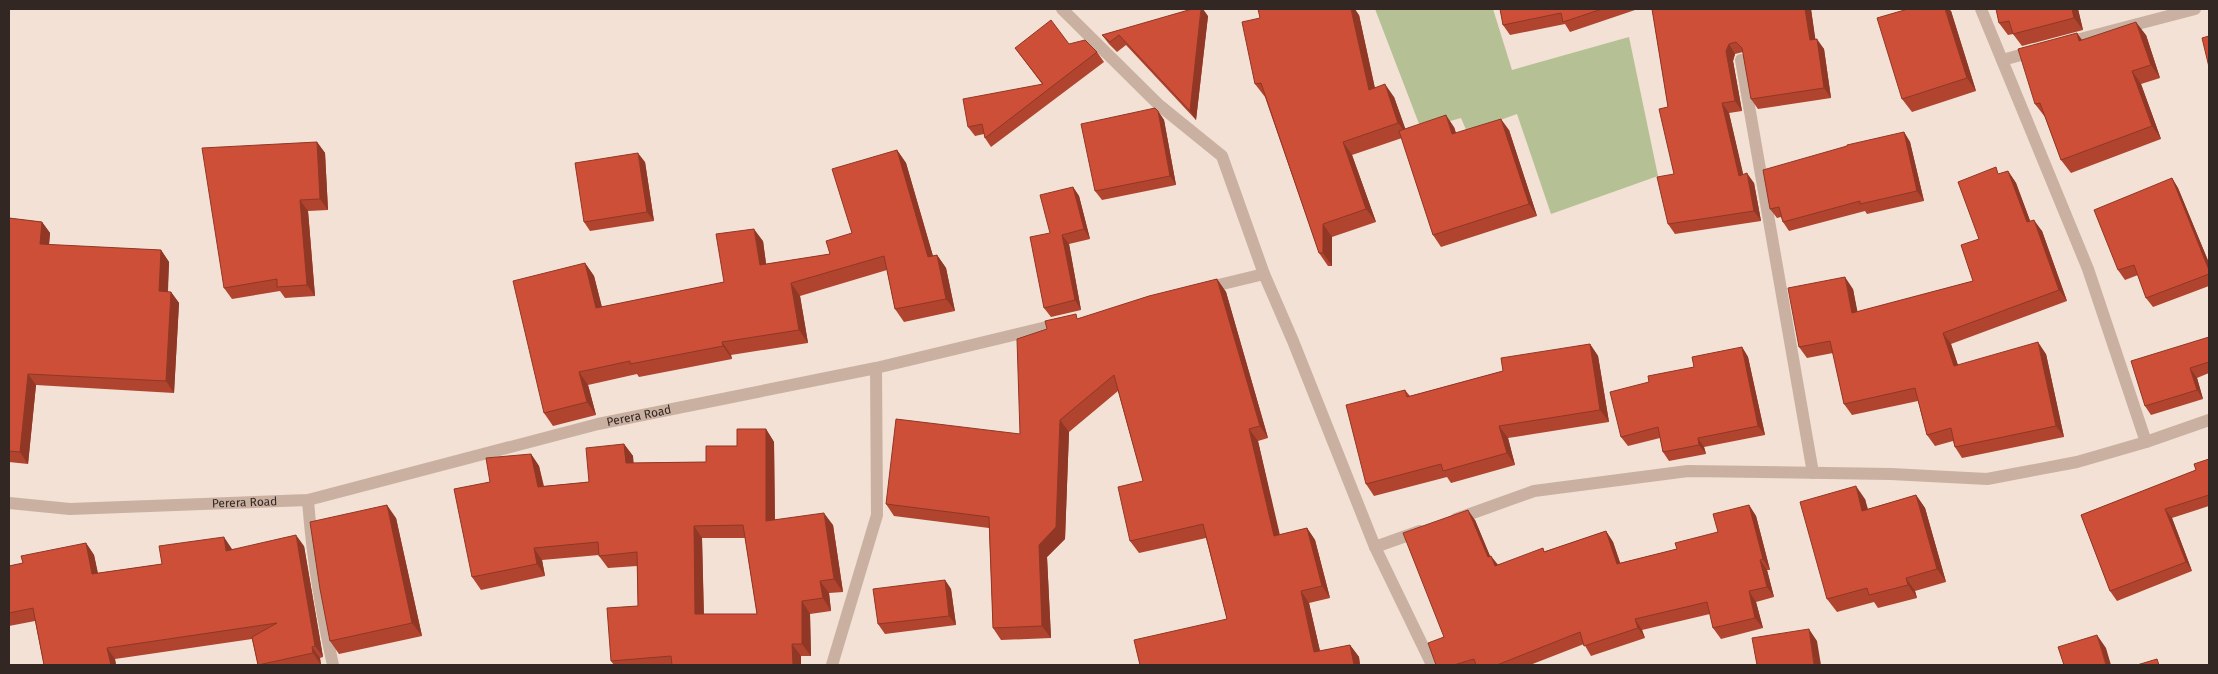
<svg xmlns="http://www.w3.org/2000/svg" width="2218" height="674" font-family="'Fira Sans',sans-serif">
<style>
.green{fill:#b5c194}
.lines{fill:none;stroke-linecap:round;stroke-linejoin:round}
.minor{stroke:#cab0a0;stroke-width:12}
.wall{fill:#b0442f;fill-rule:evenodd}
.shaded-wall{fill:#903726}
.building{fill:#cd4f37;stroke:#903726;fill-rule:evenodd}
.labels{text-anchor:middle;stroke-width:4.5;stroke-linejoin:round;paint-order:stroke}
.street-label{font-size:12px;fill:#332724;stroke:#f9ece0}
</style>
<rect width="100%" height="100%" fill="#f2e1d4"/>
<path class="green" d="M 1375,9 L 1493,9 L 1512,70 L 1629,37 L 1658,176 L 1551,214 L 1517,114 L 1467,132 L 1461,118 L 1421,129 Z"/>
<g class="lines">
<g class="minor">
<path d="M 1062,9 L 1159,105 L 1222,156 L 1264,274 L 1293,341 L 1375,547 L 1432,665"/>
<path d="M 1981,9 L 2088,269 L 2146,442"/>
<path d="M 2065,43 L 2195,9"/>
<path d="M 1741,60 L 1813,473"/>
<path d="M 2002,60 L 2036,51"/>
<path d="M 1206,288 L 1264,274"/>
<path d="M 308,500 C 312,556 321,611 333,665"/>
<path id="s1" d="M 9,503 L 70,509 L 308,500 L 598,424 L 876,368 L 1063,323"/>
<path d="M 1456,519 L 1534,491 L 1688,471 L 1891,474 L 1987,479 L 2077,462 L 2146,442 L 2209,420"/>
<path d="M 1375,547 L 1420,531"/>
<path d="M 832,665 L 877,515 L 876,368"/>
</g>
</g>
<path class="wall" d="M 1500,9 L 1638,9 L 1570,32 L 1565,24 L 1510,35 L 1503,25 Z
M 1652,9 L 1811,9 L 1815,39 L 1824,49 L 1831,98 L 1758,109 L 1751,99 L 1743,52 L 1735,54 L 1733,61 L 1742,111 L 1729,113 L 1743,175 L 1754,183 L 1761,221 L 1675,234 L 1668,224 L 1674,174 L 1668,107 Z
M 1996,9 L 2078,9 L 2083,30 L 2022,46 L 2013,34 L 2008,35 L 1999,23 Z
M 1951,11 L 1976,91 L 1912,112 L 1902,99 Z
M 1359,15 L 1375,88 L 1394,97 L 1405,129 L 1454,127 L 1456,133 L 1509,130 L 1537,216 L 1441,247 L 1433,235 L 1402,138 L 1352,155 L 1376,222 L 1332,237 L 1332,266 L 1328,266 L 1319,253 L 1265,97 L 1255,84 L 1260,18 Z
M 1208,16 L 1196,120 L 1126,45 L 1117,52 L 1109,44 L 1102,35 Z
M 2077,33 L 2082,40 L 2146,35 L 2160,78 L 2141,84 L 2161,139 L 2071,173 L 2061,160 L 2045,117 L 2035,104 Z
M 1069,44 L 1097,52 L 1104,62 L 991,147 L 985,138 L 984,134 L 975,136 L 968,127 L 1042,84 L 1015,48 Z
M 1158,111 L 1164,120 L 1176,185 L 1102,200 L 1095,191 Z
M 1904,132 L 1910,142 L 1924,201 L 1867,214 L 1865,211 L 1789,231 L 1783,222 L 1781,217 L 1777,218 L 1770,209 Z
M 317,142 L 325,153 L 328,210 L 308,211 L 315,296 L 285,298 L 280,291 L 232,299 L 224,288 Z
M 897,150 L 906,163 L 933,256 L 937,255 L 946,268 L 955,311 L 904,322 L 895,309 L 887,270 L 800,296 L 808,343 L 731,355 L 732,359 L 639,377 L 637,374 L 588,385 L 596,415 L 553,426 L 544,413 L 585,263 L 594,276 L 602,307 L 724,282 L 763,241 L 766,264 L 830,254 L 852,233 Z
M 645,162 L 654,221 L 590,231 L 584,222 Z
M 2008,171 L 2016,183 L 2030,221 L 2042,231 L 2067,301 L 1951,344 L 1958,365 L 2046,354 L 2064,437 L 1962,458 L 1955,447 L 1953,441 L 1935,446 L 1927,435 L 1918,401 L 1852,415 L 1844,404 L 1833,353 L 1807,358 L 1799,347 L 1853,289 L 1857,312 L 1973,281 L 1979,239 L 2000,174 Z
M 2172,178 L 2178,188 L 2209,263 L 2209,286 L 2153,307 L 2146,298 L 2138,275 L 2125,280 L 2118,270 Z
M 1073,187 L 1079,196 L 1090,239 L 1069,244 L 1081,310 L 1051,317 L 1044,308 L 1050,233 Z
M 9,218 L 42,222 L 50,233 L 49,245 L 161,250 L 169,262 L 168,292 L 171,292 L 179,303 L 174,393 L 36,385 L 28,464 L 9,462 Z
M 1217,279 L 1226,292 L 1268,438 L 1258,441 L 1279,535 L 1307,528 L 1315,540 L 1330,598 L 1309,603 L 1320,651 L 1350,645 L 1359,657 L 1360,665 L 1227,619 L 1206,538 L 1139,553 L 1130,541 L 1143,481 L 1118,391 L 1069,432 L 1065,539 L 1047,557 L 1051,638 L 1001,640 L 993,628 L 989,528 L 894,516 L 886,504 L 1020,434 L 1080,319 Z
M 2209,337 L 2209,373 L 2197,378 L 2203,399 L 2151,415 L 2145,406 Z
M 1590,344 L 1598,356 L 1609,422 L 1508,438 L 1515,465 L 1451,483 L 1447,477 L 1374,496 L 1366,484 L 1405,390 L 1410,396 L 1503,371 Z
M 1742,347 L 1748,357 L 1765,435 L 1704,447 L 1706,454 L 1669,461 L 1663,452 L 1660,438 L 1628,446 L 1621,437 L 1649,382 L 1694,367 Z
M 766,429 L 774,442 L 775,520 L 833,525 L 843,592 L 829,593 L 831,611 L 810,614 L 811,656 L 801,656 L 801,665 L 614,665 L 611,661 L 638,606 L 637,566 L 608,568 L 599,556 L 599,555 L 542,560 L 545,576 L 481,590 L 472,577 L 490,482 L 531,454 L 539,466 L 544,486 L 589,482 L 624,444 L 633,456 L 633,463 L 706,462 L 737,446 ZM 702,538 L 745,538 L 757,614 L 704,614 Z
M 2209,459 L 2209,506 L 2172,518 L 2192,571 L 2117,601 L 2110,591 L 2081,515 L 2196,470 Z
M 1916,495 L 1925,508 L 1946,582 L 1915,591 L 1917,598 L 1878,608 L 1874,602 L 1837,612 L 1827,599 L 1865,499 L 1868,509 Z
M 1749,505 L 1756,516 L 1770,570 L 1767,570 L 1774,597 L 1756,602 L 1763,628 L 1721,639 L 1713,628 L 1710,614 L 1642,630 L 1645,638 L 1591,656 L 1584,644 L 1530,665 L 1436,665 L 1475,520 L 1490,556 L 1497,565 L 1546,551 L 1606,531 L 1613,542 L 1620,563 L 1677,549 L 1718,532 Z
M 396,518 L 422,636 L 339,654 L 330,641 Z
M 86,543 L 94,555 L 98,573 L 162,564 L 232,549 L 304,546 L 323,657 L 320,658 L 321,665 L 258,665 L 252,639 L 115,659 L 116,665 L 44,665 L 35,621 L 9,626 L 9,566 L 23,563 Z
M 945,580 L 951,589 L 956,625 L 885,634 L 878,624 Z"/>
<path class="shaded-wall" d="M 1201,9 L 1203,9 L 1208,16 L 1196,120 L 1190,111 Z
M 1351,9 L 1355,9 L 1359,15 L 1378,103 L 1369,90 Z
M 1805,9 L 1811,9 L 1817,50 L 1810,40 Z
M 1945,9 L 1949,9 L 1951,11 L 1976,91 L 1967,78 Z
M 2072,9 L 2078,9 L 2083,30 L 2074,18 Z
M 2136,22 L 2146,35 L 2160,78 L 2151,65 Z
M 2077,33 L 2086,46 L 2079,41 Z
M 1817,39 L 1824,49 L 1831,98 L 1824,88 Z
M 1729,44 L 1735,54 L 1733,61 L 1742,111 L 1735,101 L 1726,51 Z
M 2132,71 L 2141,84 L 2161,139 L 2152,126 Z
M 1385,84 L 1394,97 L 1408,136 L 1398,123 Z
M 1722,103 L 1729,113 L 1746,186 L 1739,176 Z
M 1158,111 L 1164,120 L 1176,185 L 1170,176 Z
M 1446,115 L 1454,127 L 1460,146 L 1452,134 Z
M 1501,119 L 1509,130 L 1537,216 L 1529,204 Z
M 1904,132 L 1910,142 L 1924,201 L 1917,191 Z
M 317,142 L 325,153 L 328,210 L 320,199 Z
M 1343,142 L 1352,155 L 1376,222 L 1366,209 Z
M 897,150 L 906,163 L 937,270 L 928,257 Z
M 638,153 L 645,162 L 654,221 L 647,212 Z
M 2008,171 L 2016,183 L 2035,234 L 2027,222 Z
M 1747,173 L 1754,183 L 1761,221 L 1754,211 Z
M 2172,178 L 2178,188 L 2209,263 L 2209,270 Z
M 1073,187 L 1079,196 L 1090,239 L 1084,229 Z
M 300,200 L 308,211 L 315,296 L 307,285 Z
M 2034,220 L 2042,231 L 2067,301 L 2059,290 Z
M 42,222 L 50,233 L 48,256 L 40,244 Z
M 1323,224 L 1332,237 L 1332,266 L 1323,253 Z
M 754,229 L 763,241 L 768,278 L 760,265 Z
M 1062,235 L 1069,244 L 1081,310 L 1075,300 Z
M 161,250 L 169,262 L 167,303 L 159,291 Z
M 937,255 L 946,268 L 955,311 L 946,299 Z
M 585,263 L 594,276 L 605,320 L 596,308 Z
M 1845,277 L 1853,289 L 1860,324 L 1852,313 Z
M 1217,279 L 1226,292 L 1268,438 L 1260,426 Z
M 791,283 L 800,296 L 808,343 L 799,330 Z
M 171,292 L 179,303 L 174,393 L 166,381 Z
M 1943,333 L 1951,344 L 1962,378 L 1954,366 Z
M 722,342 L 731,355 L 732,359 L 723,346 Z
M 2038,342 L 2046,354 L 2064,437 L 2056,426 Z
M 1590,344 L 1598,356 L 1609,422 L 1600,410 Z
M 1742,347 L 1748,357 L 1765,435 L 1758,426 Z
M 2190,368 L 2197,378 L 2203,399 L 2197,390 Z
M 579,372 L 588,385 L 596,415 L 587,402 Z
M 28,374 L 36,385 L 28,464 L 20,452 Z
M 1060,420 L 1069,432 L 1065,539 L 1047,557 L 1051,638 L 1042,626 L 1039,545 Z
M 1499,426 L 1508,438 L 1515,465 L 1507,453 Z
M 766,429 L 774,442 L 775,534 L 766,521 Z
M 1249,429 L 1258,441 L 1283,548 L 1274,536 Z
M 1698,438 L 1704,447 L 1706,454 L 1699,445 Z
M 624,444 L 633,456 L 635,475 L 626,463 Z
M 531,454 L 539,466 L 546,499 L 538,487 Z
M 1856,486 L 1865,499 L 1871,524 L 1862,511 Z
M 1916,495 L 1925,508 L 1946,582 L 1937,569 Z
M 387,505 L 396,518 L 422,636 L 412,623 Z
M 1749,505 L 1756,516 L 1770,570 L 1763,559 Z
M 2165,509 L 2172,518 L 2192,571 L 2186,562 Z
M 1468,510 L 1475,520 L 1495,568 L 1488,557 Z
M 824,513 L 833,525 L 843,592 L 834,579 Z
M 694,526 L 702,538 L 704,627 L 695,614 Z
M 1307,528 L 1315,540 L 1330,598 L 1322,586 Z
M 1606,531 L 1613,542 L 1624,574 L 1617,564 Z
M 296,535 L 304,546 L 323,657 L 315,646 Z
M 224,537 L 232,549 L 234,562 L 226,551 Z
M 86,543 L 94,555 L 100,585 L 92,574 Z
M 534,548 L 542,560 L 545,576 L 537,564 Z
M 1491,556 L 1499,566 L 1495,566 Z
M 1760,560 L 1767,570 L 1774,597 L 1767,587 Z
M 1906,578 L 1915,591 L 1917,598 L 1908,585 Z
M 945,580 L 951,589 L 956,625 L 949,616 Z
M 820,581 L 829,593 L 831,611 L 823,598 Z
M 1301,591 L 1309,603 L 1323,664 L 1314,652 Z
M 1749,591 L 1756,602 L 1763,628 L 1755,618 Z
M 802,601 L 810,614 L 811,656 L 802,644 Z
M 1635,619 L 1642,630 L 1645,638 L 1638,628 Z
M 1809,629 L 1817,641 L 1821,665 L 1814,665 Z
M 2097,635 L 2106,648 L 2111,665 L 2106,665 Z
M 792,644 L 801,656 L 801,665 L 793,665 Z
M 1350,645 L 1359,657 L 1360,665 L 1354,665 Z
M 312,647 L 320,658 L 321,665 L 313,653 Z
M 107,648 L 115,659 L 116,665 L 111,665 Z"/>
<path class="building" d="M 1192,9 L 1201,9 L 1190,111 L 1119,35 L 1110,42 L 1102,35 Z
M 1258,9 L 1351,9 L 1369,90 L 1385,84 L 1398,123 L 1343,142 L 1366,209 L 1323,224 L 1323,253 L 1319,253 L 1261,83 L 1255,84 L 1242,22 L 1260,18 Z
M 1500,9 L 1602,9 L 1563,22 L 1561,13 L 1503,25 Z
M 1652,9 L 1805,9 L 1810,40 L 1817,39 L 1824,88 L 1751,99 L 1742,48 L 1736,42 L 1729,44 L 1726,51 L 1735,101 L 1722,103 L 1739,176 L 1747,173 L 1754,211 L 1668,224 L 1657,177 L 1674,174 L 1659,109 L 1668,107 Z
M 1908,9 L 1945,9 L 1967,78 L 1902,99 L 1877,18 Z
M 1996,9 L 2072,9 L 2074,18 L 2013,34 L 2009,21 L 1999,23 Z
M 1051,20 L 1069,44 L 1085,40 L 1097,52 L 985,138 L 982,124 L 968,127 L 963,99 L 1043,84 L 1015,48 Z
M 2136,22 L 2151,65 L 2132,71 L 2152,126 L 2061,160 L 2040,103 L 2035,104 L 2018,49 L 2077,33 L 2079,41 Z
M 2209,36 L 2209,67 L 2202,38 Z
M 1155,108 L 1158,111 L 1170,176 L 1095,191 L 1081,124 Z
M 1446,115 L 1452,134 L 1501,119 L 1529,204 L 1433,235 L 1399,131 Z
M 1904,132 L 1917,191 L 1860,204 L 1860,201 L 1783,222 L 1779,207 L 1770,209 L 1763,170 L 1847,146 L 1847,145 Z
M 317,142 L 320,199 L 300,200 L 307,285 L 277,287 L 277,279 L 224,288 L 202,148 Z
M 897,150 L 928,257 L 937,255 L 946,299 L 895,309 L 884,256 L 791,283 L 799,330 L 722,342 L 723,346 L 630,364 L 630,361 L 579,372 L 587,402 L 544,413 L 513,281 L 585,263 L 596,308 L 724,282 L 716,234 L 754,229 L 760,265 L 830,254 L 826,241 L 852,233 L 832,169 Z
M 638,153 L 647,212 L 584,222 L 575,163 Z
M 1996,167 L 1998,174 L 2008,171 L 2027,222 L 2034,220 L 2059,290 L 1943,333 L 1954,366 L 2038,342 L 2056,426 L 1955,447 L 1951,428 L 1927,435 L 1915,388 L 1844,404 L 1830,341 L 1799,347 L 1788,288 L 1845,277 L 1852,313 L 1973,281 L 1961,245 L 1979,239 L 1958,182 Z
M 2172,178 L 2209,270 L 2209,274 L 2146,298 L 2134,265 L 2118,270 L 2094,210 Z
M 1073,187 L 1084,229 L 1062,235 L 1075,300 L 1044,308 L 1030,237 L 1050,233 L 1040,195 Z
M 9,218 L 42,222 L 40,244 L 161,250 L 159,291 L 171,292 L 166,381 L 28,374 L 20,452 L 9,451 Z
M 1217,279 L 1260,426 L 1249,429 L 1274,536 L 1307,528 L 1322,586 L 1301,591 L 1314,652 L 1350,645 L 1354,665 L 1140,665 L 1134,640 L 1227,619 L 1203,524 L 1130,541 L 1118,487 L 1143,481 L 1114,375 L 1060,420 L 1056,527 L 1039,545 L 1042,626 L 993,628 L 989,517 L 886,504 L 896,419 L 1020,434 L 1017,339 L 1047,329 L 1045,321 L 1076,314 L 1077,319 L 1149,296 Z
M 2209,337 L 2209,362 L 2190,368 L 2197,390 L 2145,406 L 2131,361 Z
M 1590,344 L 1600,410 L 1499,426 L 1507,453 L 1443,471 L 1441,464 L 1366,484 L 1346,405 L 1405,390 L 1407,397 L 1503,371 L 1501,358 Z
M 1742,347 L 1758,426 L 1698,438 L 1699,445 L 1663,452 L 1658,427 L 1621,437 L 1610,392 L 1649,382 L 1648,376 L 1694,367 L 1692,357 Z
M 737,429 L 766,429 L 766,521 L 824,513 L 834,579 L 820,581 L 823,598 L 802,601 L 802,644 L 792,644 L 793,665 L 672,665 L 671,656 L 611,661 L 607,608 L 638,606 L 637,552 L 599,556 L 598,542 L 534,548 L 537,564 L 472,577 L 454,489 L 490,482 L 486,458 L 531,454 L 538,487 L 589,482 L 586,448 L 624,444 L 626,463 L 706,462 L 706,446 L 737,446 ZM 743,525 L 757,614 L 695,614 L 694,526 Z
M 2209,459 L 2209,495 L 2165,509 L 2186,562 L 2110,591 L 2081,515 L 2196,470 L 2194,464 Z
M 1856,486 L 1862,511 L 1916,495 L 1937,569 L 1906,578 L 1908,585 L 1869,595 L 1867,588 L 1827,599 L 1800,502 Z
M 387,505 L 412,623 L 330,641 L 320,589 L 310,522 Z
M 1749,505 L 1763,559 L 1760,560 L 1767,587 L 1749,591 L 1755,618 L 1713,628 L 1707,602 L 1635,619 L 1638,628 L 1584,646 L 1580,632 L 1497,665 L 1476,665 L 1474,659 L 1454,665 L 1436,665 L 1428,643 L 1444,637 L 1403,533 L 1468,510 L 1488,557 L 1491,556 L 1495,566 L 1543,548 L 1544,552 L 1606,531 L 1617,564 L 1677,549 L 1675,543 L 1718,532 L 1713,514 Z
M 296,535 L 315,646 L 312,647 L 313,653 L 258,665 L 252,637 L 277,623 L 107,648 L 111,665 L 44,665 L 33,608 L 9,613 L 9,566 L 23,563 L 21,556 L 86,543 L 92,574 L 162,564 L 159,546 L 224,537 L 226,551 Z
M 945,580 L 949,616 L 878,624 L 873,589 Z
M 1809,629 L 1814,665 L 1757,665 L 1752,638 Z
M 2097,635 L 2106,665 L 2064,665 L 2058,647 Z
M 2157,659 L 2159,665 L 2137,665 Z"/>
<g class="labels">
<g class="street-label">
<text dy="4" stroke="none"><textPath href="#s1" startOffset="641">Perera Road</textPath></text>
<text dy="4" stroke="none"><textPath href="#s1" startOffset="236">Perera Road</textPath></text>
</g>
</g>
<rect width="2218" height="674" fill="none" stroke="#332724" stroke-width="20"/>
</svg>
